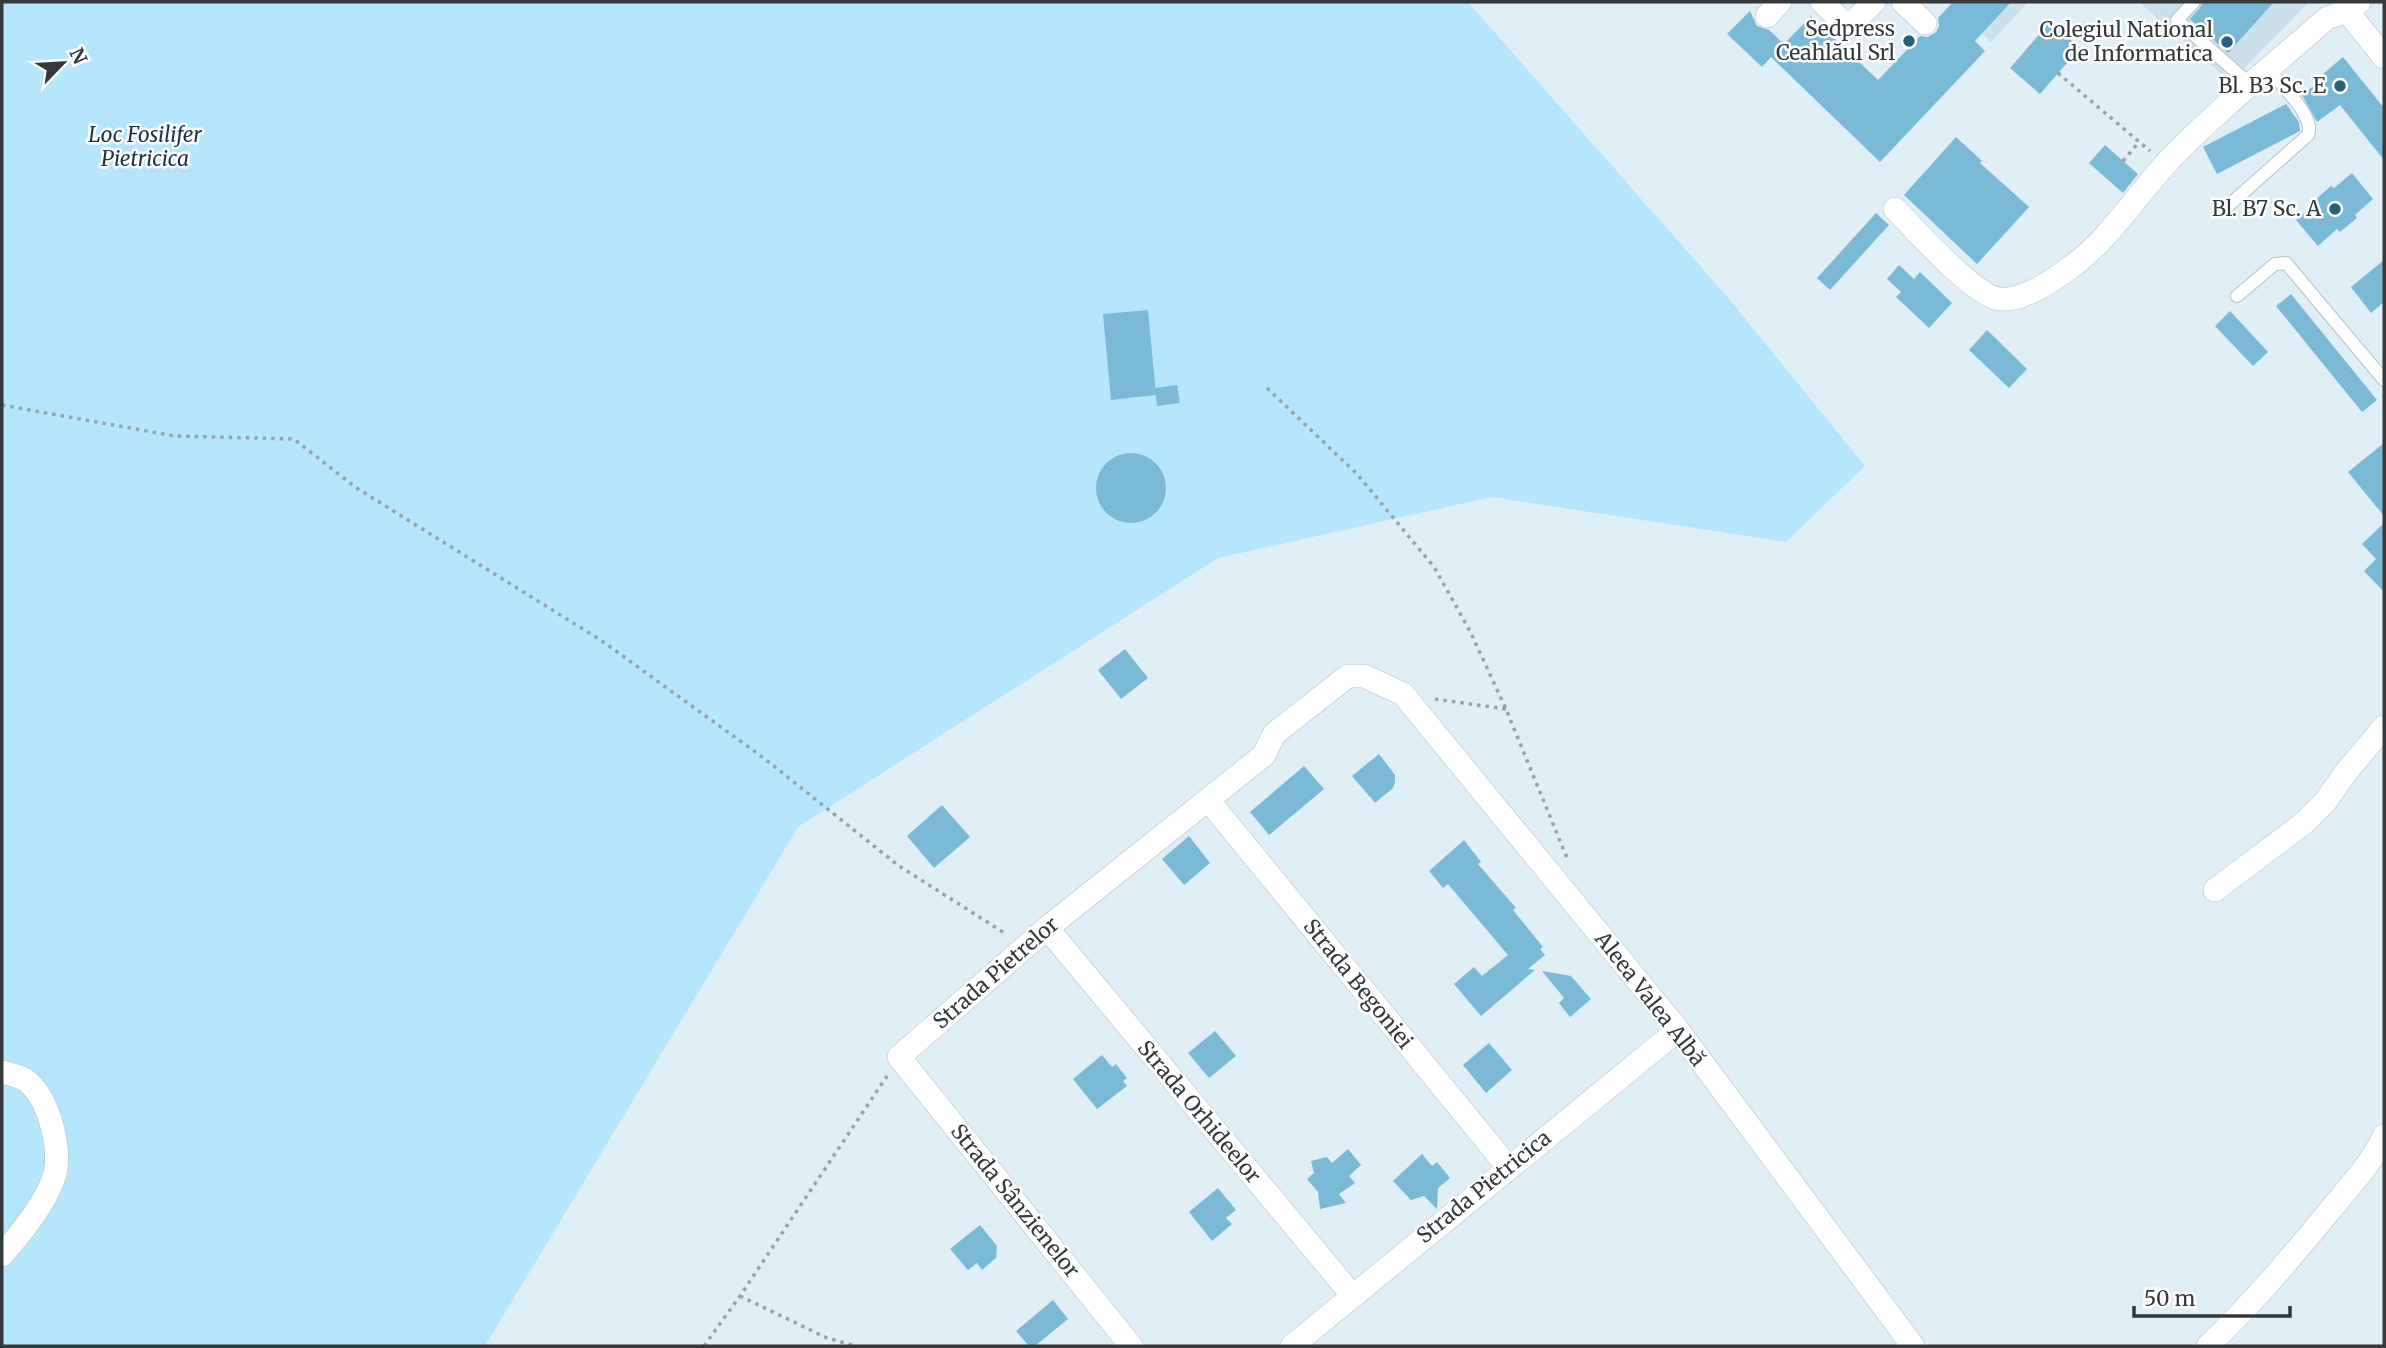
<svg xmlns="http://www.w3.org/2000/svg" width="2386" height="1348" font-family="Merriweather,serif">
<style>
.built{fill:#cbe0ea}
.green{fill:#b6e6fc}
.building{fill:#7abad6}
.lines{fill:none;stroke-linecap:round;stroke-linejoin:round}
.lane-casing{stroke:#b5c2c8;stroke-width:14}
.street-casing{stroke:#b5c2c8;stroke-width:24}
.path{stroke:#97a2a6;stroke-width:3.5;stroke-dasharray:3.5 5;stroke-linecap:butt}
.lane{stroke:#fff;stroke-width:12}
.street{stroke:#fff;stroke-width:23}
.poi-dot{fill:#26627a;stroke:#fff;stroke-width:2.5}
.labels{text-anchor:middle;stroke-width:5;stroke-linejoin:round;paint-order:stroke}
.poi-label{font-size:21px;fill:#343a3c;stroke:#fff;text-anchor:end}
.park-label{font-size:21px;font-style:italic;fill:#173541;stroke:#fff}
.street-label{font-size:21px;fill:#343a3c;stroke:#fff}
</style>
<rect width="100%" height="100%" fill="#e0eef5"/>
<path class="built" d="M 1948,2 L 2028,2 L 1991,42 Z
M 2139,2 L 2309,2 L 2231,82 Z"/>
<path class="green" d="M 2,2 L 1468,2 L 1730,300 L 1865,466 L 1786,542 L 1492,497 L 1218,558 L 798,827 L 485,1346 L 2,1346 Z"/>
<path class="building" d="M 1953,2 L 2011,2 L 1975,41 L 1985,51 L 1880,162 L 1771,57 L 1762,67 L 1727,34 L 1750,11 L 1757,26 L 1769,30 L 1784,44 L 1811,16 L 1878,80 L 1920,36 L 1928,37 L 1936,32 L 1939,26 L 1938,18 Z
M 2203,2 L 2274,2 L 2228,53 L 2190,19 L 2200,8 Z
M 2050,22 L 2080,48 L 2040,94 L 2010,68 Z
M 2343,57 L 2384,108 L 2384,160 L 2340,105 L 2317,122 L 2302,95 L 2326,76 L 2323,74 Z
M 2286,104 L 2299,122 L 2300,131 L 2217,174 L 2203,147 Z
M 1956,137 L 1982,161 L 1980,163 L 2029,207 L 1977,264 L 1904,195 Z
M 2105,145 L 2138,174 L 2123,193 L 2089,163 Z
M 2352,173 L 2373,199 L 2355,215 L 2357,218 L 2340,232 L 2337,229 L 2318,246 L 2296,220 L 2316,203 L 2314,201 L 2331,186 L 2334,188 Z
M 1876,213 L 1889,225 L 1830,290 L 1817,278 Z
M 2384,260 L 2384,302 L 2371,313 L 2351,287 Z
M 1899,265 L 1914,279 L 1920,272 L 1952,303 L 1929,328 L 1896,297 L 1901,292 L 1887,279 Z
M 2291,294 L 2377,400 L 2362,412 L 2276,306 Z
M 1148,310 L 1156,395 L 1111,400 L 1103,314 Z
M 2230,311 L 2268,352 L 2253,366 L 2215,326 Z
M 1987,330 L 2027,369 L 2009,388 L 1969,350 Z
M 1177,385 L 1180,403 L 1157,406 L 1155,388 Z
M 2384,443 L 2384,516 L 2348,472 Z
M1096 488a35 35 0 1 1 70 0a35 35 0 1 1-70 0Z
M 2384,523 L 2384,592 L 2364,571 L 2376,559 L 2362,544 Z
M 1125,649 L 1148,678 L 1121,699 L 1098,670 Z
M 1379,754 L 1395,775 L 1395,782 L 1393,788 L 1375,803 L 1352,776 Z
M 1304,766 L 1324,789 L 1269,835 L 1250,812 Z
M 942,805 L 970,837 L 934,868 L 907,836 Z
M 1189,836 L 1210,863 L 1184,885 L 1162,859 Z
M 1464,840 L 1481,862 L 1478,864 L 1516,908 L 1513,910 L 1543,947 L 1540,949 L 1545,955 L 1528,969 L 1535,970 L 1481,1016 L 1454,984 L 1474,967 L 1482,976 L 1508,955 L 1448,884 L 1443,888 L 1429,871 Z
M 1542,971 L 1571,976 L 1591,999 L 1570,1017 L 1559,1003 L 1564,998 Z
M 1215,1031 L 1236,1056 L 1209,1078 L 1188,1053 Z
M 1489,1043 L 1512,1070 L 1486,1093 L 1463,1065 Z
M 1102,1055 L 1112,1067 L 1116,1064 L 1127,1078 L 1123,1081 L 1127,1086 L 1097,1109 L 1073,1079 Z
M 1348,1149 L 1361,1165 L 1349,1176 L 1355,1183 L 1339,1194 L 1346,1203 L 1320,1209 L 1318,1192 L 1307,1179 L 1314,1173 L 1311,1161 L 1327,1157 L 1332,1163 Z
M 1422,1154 L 1432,1166 L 1437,1162 L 1450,1178 L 1438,1188 L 1437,1209 L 1424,1196 L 1411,1200 L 1393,1181 Z
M 1218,1188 L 1236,1210 L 1226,1218 L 1232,1224 L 1212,1241 L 1189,1212 Z
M 980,1225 L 997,1246 L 996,1258 L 982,1270 L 977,1263 L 968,1270 L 950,1249 Z
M 1053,1300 L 1068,1319 L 1035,1346 L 1029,1346 L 1016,1331 Z"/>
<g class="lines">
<g class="lane-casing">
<path id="lane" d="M 2194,2 L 2177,20 L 2251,85
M 2228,206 L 2308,135 C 2316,117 2280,84 2269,70
M 2237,296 L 2275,264 L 2286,263 L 2384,380"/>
</g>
<g class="street-casing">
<path id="street" d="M 1822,2 L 1848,27 L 1874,2
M 1903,2 L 1925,23
M 2347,11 L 2384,57
M 1767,16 L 1780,2
M 1895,209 C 1916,230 1973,295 1999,299 C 2020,302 2051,282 2067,270 C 2109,241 2137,194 2172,157 C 2220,108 2275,64 2327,18 L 2347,11 L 2359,2
M 1209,801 L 1508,1167
M 2215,890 L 2304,823 L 2325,802 L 2347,771 L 2384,727
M 1047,928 L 1352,1295
M 2,1072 C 9,1074 21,1076 27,1081 C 50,1100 63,1153 53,1180 C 42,1208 21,1233 2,1255
M 1131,1346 L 899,1057 L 1047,928 L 1264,755 L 1274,734 L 1348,676 L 1364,676 L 1403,694 L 1678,1030 L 1913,1346
M 1292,1346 L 1678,1030
M 2208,1346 C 2251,1305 2289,1260 2327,1214 C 2347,1189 2371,1165 2384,1136"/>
</g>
<path class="path" d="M 2058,73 L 2150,151
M 2123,161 L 2139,142
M 1267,388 L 1357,474 L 1434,567 L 1470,631 L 1506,709 L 1567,858
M 2,405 L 175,436 L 294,439 L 355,487 L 602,641 L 765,759 L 899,866 L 1006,934
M 1435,699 L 1506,709
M 740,1296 L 827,1338 L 856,1346
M 704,1346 L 740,1296 L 887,1076"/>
<use href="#lane" class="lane"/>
<use href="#street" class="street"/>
</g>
<g class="poi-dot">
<circle cx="1909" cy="41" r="7"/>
<circle cx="2227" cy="42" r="7"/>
<circle cx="2340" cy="86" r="7"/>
<circle cx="2335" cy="209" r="7"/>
</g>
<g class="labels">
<g class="poi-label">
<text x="1895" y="36">Sedpress<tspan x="1895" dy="24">Ceahlăul Srl</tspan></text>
<text x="2213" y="37">Colegiul National<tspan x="2213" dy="24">de Informatica</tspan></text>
<text x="2326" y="93">Bl. B3 Sc. E</text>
<text x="2321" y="216">Bl. B7 Sc. A</text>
</g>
<g class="park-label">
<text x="145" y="142">Loc Fosilifer<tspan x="145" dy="24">Pietricica</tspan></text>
</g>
<g class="street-label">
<text transform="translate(996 973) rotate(-41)" y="7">Strada Pietrelor</text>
<text transform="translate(1358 984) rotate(51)" y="7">Strada Begoniei</text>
<text transform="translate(1650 999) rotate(52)" y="7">Aleea Valea Albă</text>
<text transform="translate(1199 1112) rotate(50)" y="7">Strada Orhideelor</text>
<text transform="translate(1484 1187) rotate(-39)" y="7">Strada Pietricica</text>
<text transform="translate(1015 1201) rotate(51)" y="7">Strada Sânzienelor</text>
</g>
</g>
<rect width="2386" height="1348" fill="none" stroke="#343a3c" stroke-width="7"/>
<g transform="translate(63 63) rotate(65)" stroke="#ffffff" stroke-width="5" paint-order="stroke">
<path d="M0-5L12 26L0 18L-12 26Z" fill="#343a3c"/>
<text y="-10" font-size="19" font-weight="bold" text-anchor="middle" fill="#343a3c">N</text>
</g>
<path d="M2134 1306v10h156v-10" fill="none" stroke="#343a3c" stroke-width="3.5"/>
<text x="2144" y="1306" font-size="21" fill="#343a3c" stroke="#ffffff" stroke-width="5" paint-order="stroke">50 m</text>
</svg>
